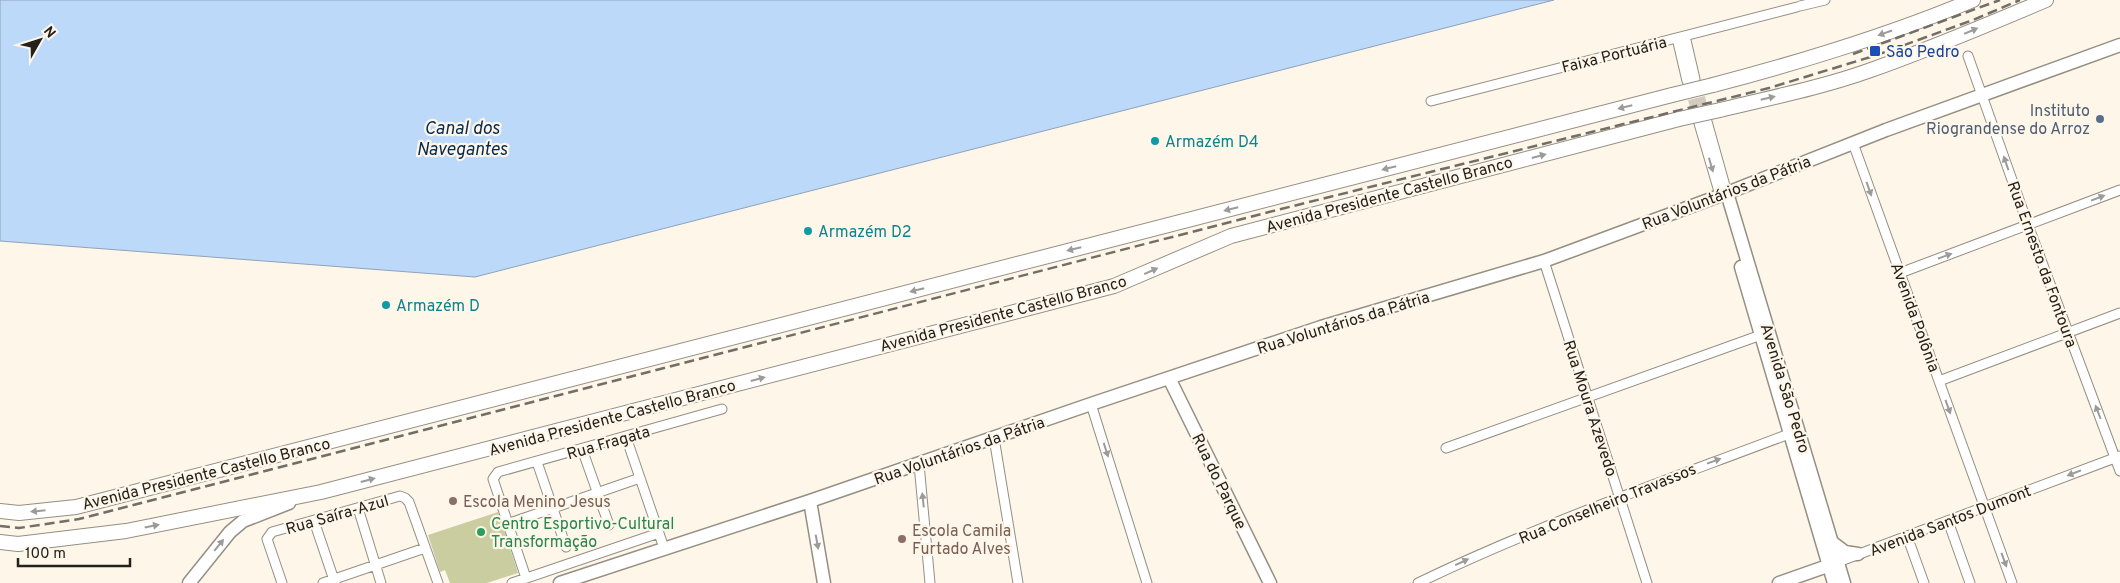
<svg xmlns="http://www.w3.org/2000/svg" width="2120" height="583" font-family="Overpass,sans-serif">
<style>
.green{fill:#c9cda0}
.water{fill:#bdd9fa;stroke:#8fa2b7}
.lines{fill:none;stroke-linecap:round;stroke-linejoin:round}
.street-tunnel{stroke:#d2cbc0;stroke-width:9;stroke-dasharray:9 4.5;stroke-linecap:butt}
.street-casing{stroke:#958f83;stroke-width:11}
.secondary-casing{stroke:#958f83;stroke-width:15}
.primary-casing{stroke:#958f83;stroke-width:16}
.street{stroke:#fff;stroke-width:9}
.secondary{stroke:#fff;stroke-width:12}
.primary{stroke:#fff;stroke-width:14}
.rail{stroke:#726e66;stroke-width:2.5;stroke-dasharray:10 5;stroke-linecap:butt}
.primary-bridge-casing{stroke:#958f83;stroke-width:16;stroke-linecap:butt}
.primary-bridge{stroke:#fff;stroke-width:14}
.oneway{fill:#9c9b99}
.transit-dot{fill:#1a4fb4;stroke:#fdf6e9;stroke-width:2}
.service-dot{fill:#5c6f8a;stroke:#fdf6e9;stroke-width:2}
.culture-dot{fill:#0f9aa8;stroke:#fdf6e9;stroke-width:2}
.education-dot{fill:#8d6e63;stroke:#fdf6e9;stroke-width:2}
.leisure-dot{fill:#2e9e5b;stroke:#fdf6e9;stroke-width:2}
.labels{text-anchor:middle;stroke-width:4.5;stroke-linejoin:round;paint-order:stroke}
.transit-label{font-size:16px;fill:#164399;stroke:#fdf6e9;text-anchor:start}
.street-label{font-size:16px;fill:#24211c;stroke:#fdf6e9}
.service-label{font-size:16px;fill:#4e5e75;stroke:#fdf6e9;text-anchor:end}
.culture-label{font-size:16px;fill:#0d838f;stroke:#fdf6e9;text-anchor:start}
.education-label{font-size:16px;fill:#785e54;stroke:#fdf6e9;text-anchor:start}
.leisure-label{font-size:16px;fill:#27864d;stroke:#fdf6e9;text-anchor:start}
.water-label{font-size:18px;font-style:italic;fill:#052a4f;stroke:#fdf6e9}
</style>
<rect width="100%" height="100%" fill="#fdf6e9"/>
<path class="green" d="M 498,512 L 518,573 L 487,583 L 450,583 L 445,570 L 440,572 L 428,535 Z"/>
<path class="water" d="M 0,0 L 1554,0 L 475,277 L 0,241 Z"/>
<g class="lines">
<path class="street-tunnel" d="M 1697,84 L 1706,118
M 1689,86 L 1698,120"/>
<g class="street-casing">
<path id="street" d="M 1800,6 L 1825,0
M 1685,36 L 1695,79
M 1677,38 L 1687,81
M 1968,56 L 2028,225 L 2120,471
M 1431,101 L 1797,7
M 1706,118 L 1727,193
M 1698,120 L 1720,195
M 1853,143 L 2012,583
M 1544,261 L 1647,583
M 1900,273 L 2120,190
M 1939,381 L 2120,313
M 1091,404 L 1147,583
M 626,437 L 664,548
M 994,438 L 1018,583
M 1446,448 L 1761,335
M 582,449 L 609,525
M 537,462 L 566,547
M 919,464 L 930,583
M 358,508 L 381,583
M 314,521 L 335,583
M 1948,521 L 1970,583
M 507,524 L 640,478
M 1907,536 L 1924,583
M 1838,562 L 2120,456
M 526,578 L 493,479 L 498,472 L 722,409
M 282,583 L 267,539 L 272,532 L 400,496 L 405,498 L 409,502 L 438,583
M 323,583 L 425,548
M 512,583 L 659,533
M 1418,583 C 1540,524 1668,480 1794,432"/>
</g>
<g class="secondary-casing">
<path id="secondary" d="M 1727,193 L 1844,583
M 1741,267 L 1834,583
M 1169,378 L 1270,583
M 810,501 L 824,583
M 1833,543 L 1845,552 L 1858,554
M 189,583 L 230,532 L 243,521 L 289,503
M 560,583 L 810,501 L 1091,404 L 1321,327 L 1544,261 L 1727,193 L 1886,130 L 2120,45
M 1779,583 L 1836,563"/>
</g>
<g class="primary-casing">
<path id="primary" d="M 1713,85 C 1801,62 1890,35 1973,0
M 1720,110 C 1769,98 1820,88 1868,71 C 1928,50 1987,25 2046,0
M 0,511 L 19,513 L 76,507 L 1672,95
M 0,542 L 18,544 L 126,531 L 321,492 L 1114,286 L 1231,236 L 1679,119"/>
</g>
<use href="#street" class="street"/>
<use href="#secondary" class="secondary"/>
<use href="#primary" class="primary"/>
<path class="rail" d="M 1853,54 L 2000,0
M 0,526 L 19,528 L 79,519 L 1269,212 L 1769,88 L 1877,55 L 1973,20 L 2020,0"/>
<g class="primary-bridge-casing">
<path id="primary-bridge" d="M 1672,95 L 1713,85
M 1679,119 L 1720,110"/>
</g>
<use href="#primary-bridge" class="primary-bridge"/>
</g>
<defs><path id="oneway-solid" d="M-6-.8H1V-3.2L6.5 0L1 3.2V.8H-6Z" transform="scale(1.25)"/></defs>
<g class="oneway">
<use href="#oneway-solid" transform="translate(1971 31) rotate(-23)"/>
<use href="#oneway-solid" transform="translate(1885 33) rotate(161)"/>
<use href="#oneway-solid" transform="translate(1768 98) rotate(-13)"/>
<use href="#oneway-solid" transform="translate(1625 107) rotate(166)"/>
<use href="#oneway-solid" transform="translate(1539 156) rotate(-15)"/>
<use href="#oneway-solid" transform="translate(2006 163) rotate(-109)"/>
<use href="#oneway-solid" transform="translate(1711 165) rotate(74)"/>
<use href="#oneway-solid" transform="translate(1389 168) rotate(166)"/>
<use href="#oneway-solid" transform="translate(1869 189) rotate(70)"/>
<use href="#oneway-solid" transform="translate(2098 198) rotate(-21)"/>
<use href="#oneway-solid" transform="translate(1231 209) rotate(166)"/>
<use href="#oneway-solid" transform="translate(1074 249) rotate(166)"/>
<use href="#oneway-solid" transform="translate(1945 256) rotate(-20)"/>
<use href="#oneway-solid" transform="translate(1151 271) rotate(-24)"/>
<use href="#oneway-solid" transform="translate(917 290) rotate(166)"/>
<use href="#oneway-solid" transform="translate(758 379) rotate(-15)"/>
<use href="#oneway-solid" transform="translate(1948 407) rotate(70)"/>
<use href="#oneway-solid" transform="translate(2098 412) rotate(-111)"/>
<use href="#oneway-solid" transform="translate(1106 450) rotate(72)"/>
<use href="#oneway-solid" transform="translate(1714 461) rotate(-20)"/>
<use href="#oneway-solid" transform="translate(2074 473) rotate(159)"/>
<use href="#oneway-solid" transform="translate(368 480) rotate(-15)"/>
<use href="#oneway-solid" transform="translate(923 500) rotate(-96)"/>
<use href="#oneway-solid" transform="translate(38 511) rotate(174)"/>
<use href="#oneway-solid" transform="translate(152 526) rotate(-11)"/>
<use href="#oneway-solid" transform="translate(817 542) rotate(80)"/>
<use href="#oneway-solid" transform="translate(219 545) rotate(-51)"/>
<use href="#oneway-solid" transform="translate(2004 560) rotate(70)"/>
<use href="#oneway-solid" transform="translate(1462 562) rotate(-25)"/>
</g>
<rect class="transit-dot" x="1869" y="45" width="12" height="12" rx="2.5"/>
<circle class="service-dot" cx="2100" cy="119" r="5"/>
<g class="culture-dot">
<circle cx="1155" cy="141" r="5"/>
<circle cx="808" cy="231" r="5"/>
<circle cx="386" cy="305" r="5"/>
</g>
<g class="education-dot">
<circle cx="453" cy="501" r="5"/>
<circle cx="902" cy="539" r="5"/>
</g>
<circle class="leisure-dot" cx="481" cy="532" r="5"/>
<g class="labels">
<g class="transit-label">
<text x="1886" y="57">São Pedro</text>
</g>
<g class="street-label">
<text transform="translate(1614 54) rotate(-14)" y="6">Faixa Portuária</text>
<text transform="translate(1726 192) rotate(-21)" y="6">Rua Voluntários da Pátria</text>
<text transform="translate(1389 194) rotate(-15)" y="6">Avenida Presidente Castello Branco</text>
<text transform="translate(2043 264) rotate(70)" y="6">Rua Ernesto da Fontoura</text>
<text transform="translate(1003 313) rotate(-15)" y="6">Avenida Presidente Castello Branco</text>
<text transform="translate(1916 317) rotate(70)" y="6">Avenida Polônia</text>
<text transform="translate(1343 322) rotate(-17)" y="6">Rua Voluntários da Pátria</text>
<text transform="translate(1786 388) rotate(73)" y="6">Avenida São Pedro</text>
<text transform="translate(1591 408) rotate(72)" y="6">Rua Moura Azevedo</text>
<text transform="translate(612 417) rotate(-15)" y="6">Avenida Presidente Castello Branco</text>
<text transform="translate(608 442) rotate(-16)" y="6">Rua Fragata</text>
<text transform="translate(959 450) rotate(-19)" y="6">Rua Voluntários da Pátria</text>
<text transform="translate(206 473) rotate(-14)" y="6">Avenida Presidente Castello Branco</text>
<text transform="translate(1220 481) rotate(64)" y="6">Rua do Parque</text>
<text transform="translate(1607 503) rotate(-22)" y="6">Rua Conselheiro Travassos</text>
<text transform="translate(337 514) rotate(-16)" y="6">Rua Saíra-Azul</text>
<text transform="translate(1950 520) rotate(-21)" y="6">Avenida Santos Dumont</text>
</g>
<g class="service-label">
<text x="2090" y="116">Instituto<tspan x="2090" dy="18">Riograndense do Arroz</tspan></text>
</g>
<g class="culture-label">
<text x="1165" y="147">Armazém D4</text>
<text x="818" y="237">Armazém D2</text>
<text x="396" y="311">Armazém D</text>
</g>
<g class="education-label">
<text x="463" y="507">Escola Menino Jesus</text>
<text x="912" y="536">Escola Camila<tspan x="912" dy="18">Furtado Alves</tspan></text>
</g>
<g class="leisure-label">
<text x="491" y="529">Centro Esportivo-Cultural<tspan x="491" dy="18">Transformação</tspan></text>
</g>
<g class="water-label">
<text x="462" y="134">Canal dos<tspan x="462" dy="21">Navegantes</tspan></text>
</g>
</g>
<g transform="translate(40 40) rotate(51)" stroke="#fdf6e9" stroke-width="4" paint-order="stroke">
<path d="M0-4L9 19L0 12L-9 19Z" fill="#24211c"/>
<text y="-8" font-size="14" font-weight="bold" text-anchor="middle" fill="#24211c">N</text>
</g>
<path d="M18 558v8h112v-8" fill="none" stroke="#24211c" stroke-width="2.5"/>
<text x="25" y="558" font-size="15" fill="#24211c" stroke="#fdf6e9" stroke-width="4" paint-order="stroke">100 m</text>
</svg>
